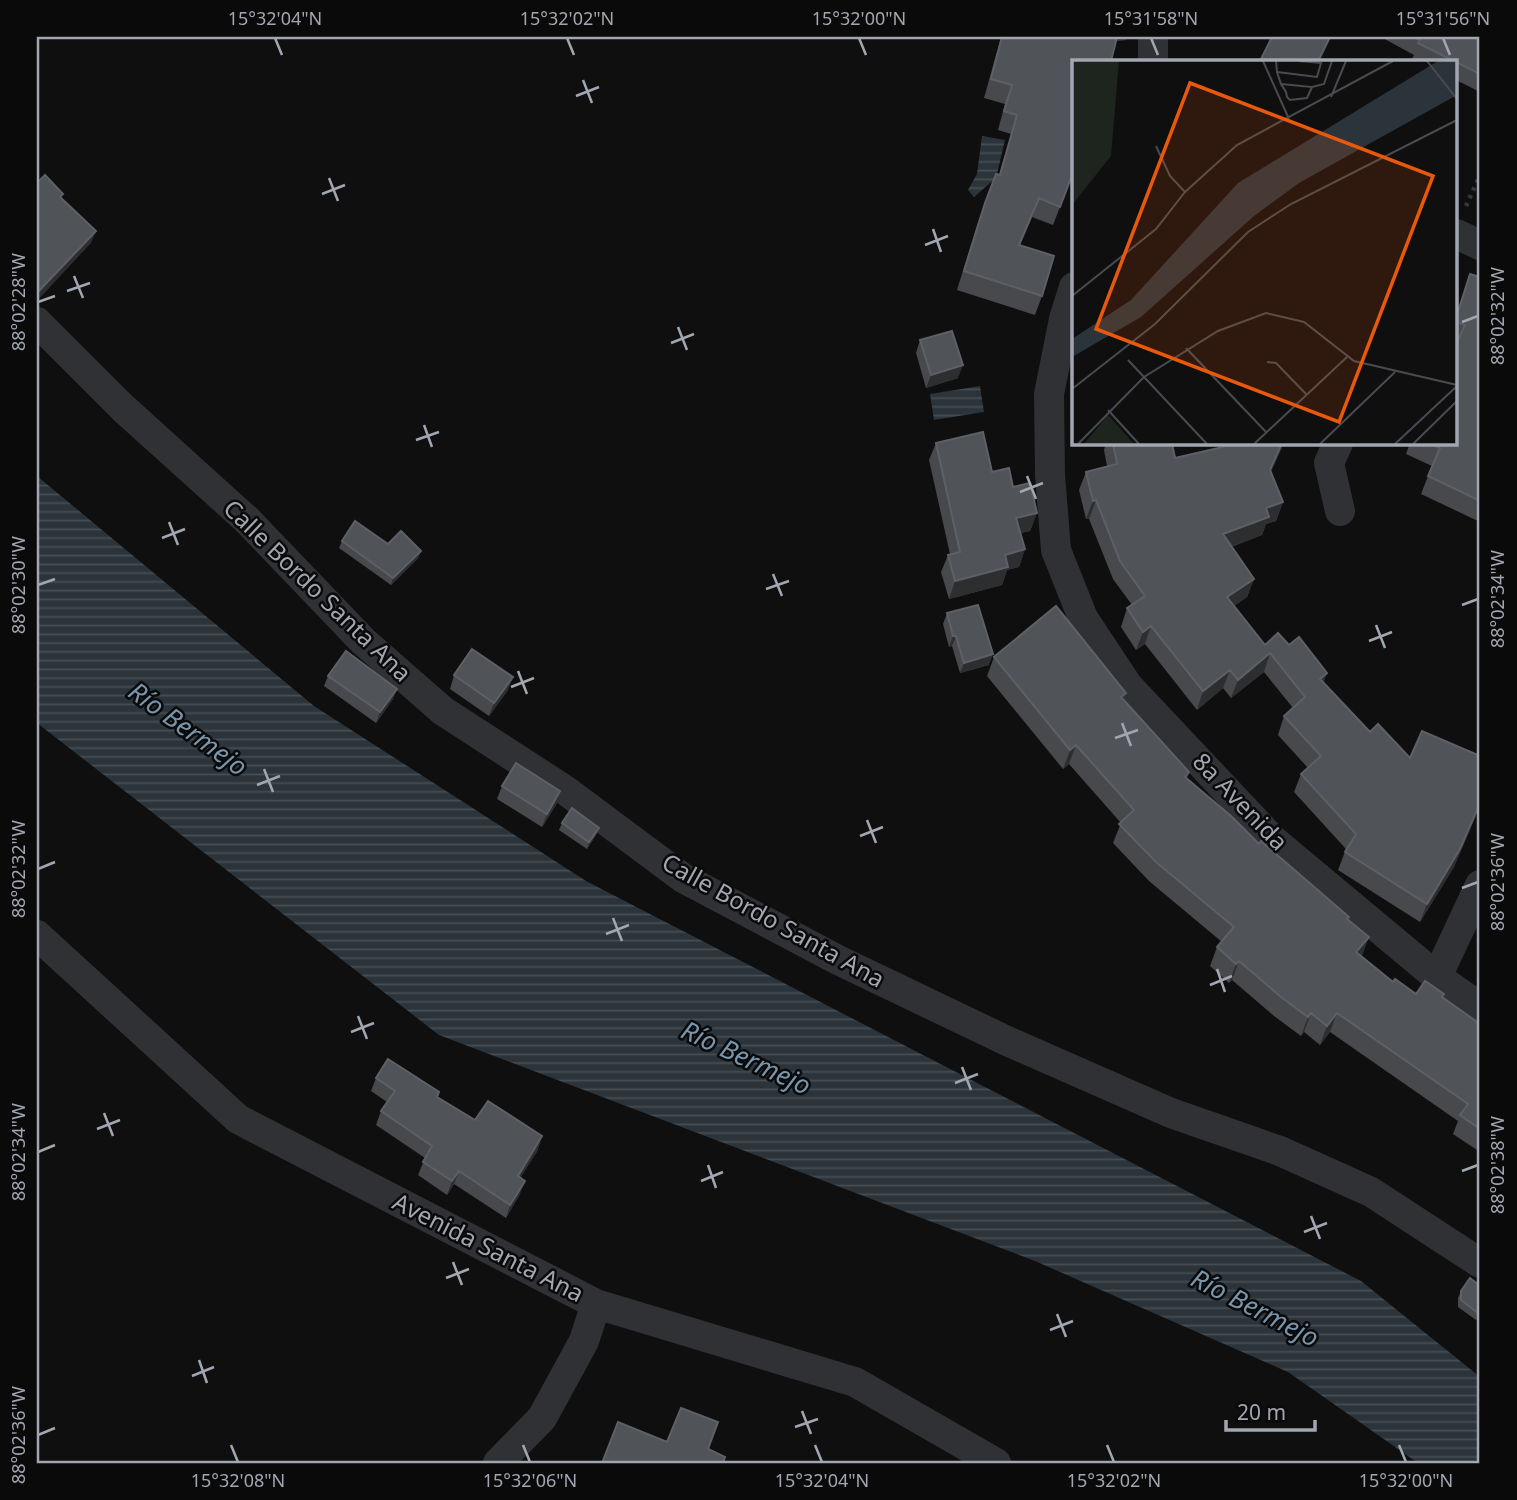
<svg xmlns="http://www.w3.org/2000/svg" width="1517" height="1500" font-family="'Noto Sans',sans-serif">
<style>
.water{fill:url(#water-rules)}
.lines{fill:none;stroke-linecap:round;stroke-linejoin:round}
.path{stroke:#36383c;stroke-width:4.5;stroke-dasharray:3.5 5;stroke-linecap:butt}
.minor{stroke:#303135;stroke-width:30}
.wall{fill:#47494d}
.shaded-wall{fill:#2c2e30}
.building{fill:#505358;stroke:#5d6066;stroke-width:2}
.ticks{fill:none;stroke:#a1a6b0;stroke-width:2.5}
.labels{text-anchor:middle;stroke-width:5;stroke-linejoin:round;paint-order:stroke}
.street-label{font-size:24px;fill:#a1a6b0;stroke:#0a0a0b}
.water-label{font-size:26px;font-style:italic;fill:#7895ab;stroke:#0a0a0b}
.inset-road{fill:none;stroke:#494b50;stroke-width:2}
.view{fill:#e8590c;fill-opacity:0.15;stroke:#e8590c;stroke-width:3.5}
.inset-edge{fill:none;stroke:#a1a6b0;stroke-width:3.5}
.neatline{fill:none;stroke:#a1a6b0;stroke-width:2.5}
.ticks-label{font-size:18px;text-anchor:middle;fill:#a1a6b0}
</style>
<defs>
<pattern id="water-rules" width="6" height="5" patternUnits="userSpaceOnUse" patternTransform="scale(1.75)"><rect width="6" height="5" fill="#2b343a"/><path d="M0 2.5h6" fill="none" stroke="#474e54"/></pattern>
</defs>
<rect width="100%" height="100%" fill="#0f0f10"/>
<path class="water" d="M 982,136 L 1005,140 L 996,178 L 974,197 L 968,190 L 977,174 Z
M 980,386 L 984,412 L 934,420 L 930,394 Z
M 37,476 L 314,706 L 586,881 L 1361,1281 L 1480,1377 L 1480,1463 L 1418,1463 L 1288,1372 L 1035,1261 L 439,1035 L 37,723 Z"/>
<g class="lines">
<path class="path" d="M 1466,206 L 1480,175"/>
<path class="minor" d="M 1153,37 L 1153,61
M 1456,234 L 1480,245
M 1074,287 L 1064,319 L 1049,394 L 1050,475 L 1056,550 L 1083,618 L 1128,686 L 1274,841 L 1437,977 L 1480,1007
M 37,322 L 123,408 L 247,520 L 363,641 L 443,711 L 565,790 L 683,878 L 838,960 L 1007,1041 L 1171,1113 L 1280,1151 L 1371,1192 L 1480,1263
M 1338,443 L 1329,463 L 1340,511
M 37,935 L 238,1119 L 596,1304 L 855,1382 L 996,1463
M 1437,977 L 1480,885
M 498,1463 L 542,1418 L 584,1341 L 596,1304"/>
</g>
<path class="wall" d="M 1001,37 L 1127,37 L 1126,40 L 1116,41 L 1074,171 L 1053,225 L 1032,217 L 1020,245 L 1042,296 L 1035,315 L 957,290 L 978,222 L 985,203 L 999,175 L 1011,134 L 998,130 L 1005,104 L 984,98 Z
M 1381,37 L 1480,37 L 1480,92 L 1456,80 L 1456,61 L 1417,61 L 1412,59 L 1414,55 Z
M 1470,274 L 1480,277 L 1480,522 L 1421,494 L 1432,466 L 1406,454 L 1410,443 L 1456,443 L 1456,316 Z
M 920,340 L 958,378 L 926,388 L 916,353 Z
M 936,443 L 992,472 L 1013,487 L 1037,513 L 1030,531 L 1021,533 L 1025,549 L 1019,567 L 1007,570 L 1002,585 L 949,599 L 941,572 L 948,555 L 950,554 L 929,460 Z
M 1106,443 L 1172,443 L 1175,458 L 1223,447 L 1225,443 L 1284,443 L 1271,471 L 1283,502 L 1276,521 L 1266,524 L 1262,535 L 1231,547 L 1254,579 L 1247,597 L 1234,606 L 1265,645 L 1324,683 L 1370,732 L 1410,758 L 1480,756 L 1480,806 L 1454,867 L 1420,922 L 1338,870 L 1346,849 L 1294,792 L 1301,774 L 1308,768 L 1278,735 L 1284,716 L 1293,708 L 1264,672 L 1231,698 L 1223,688 L 1197,710 L 1145,644 L 1136,650 L 1121,627 L 1127,608 L 1132,605 L 1113,579 L 1089,519 L 1086,519 L 1079,490 L 1086,472 L 1107,466 L 1104,450 Z
M 342,541 L 388,544 L 421,551 L 418,558 L 391,585 L 339,548 Z
M 947,613 L 989,665 L 960,673 L 952,646 L 949,647 L 943,624 Z
M 994,657 L 1123,700 L 1189,772 L 1187,778 L 1259,844 L 1349,917 L 1348,920 L 1361,956 L 1393,982 L 1416,994 L 1443,997 L 1480,1024 L 1480,1152 L 1453,1134 L 1458,1121 L 1330,1032 L 1320,1045 L 1304,1032 L 1301,1036 L 1274,1016 L 1232,980 L 1229,983 L 1210,966 L 1217,947 L 1222,942 L 1149,881 L 1113,843 L 1121,823 L 1069,764 L 1063,769 L 987,676 Z
M 454,675 L 508,690 L 489,716 L 450,689 Z
M 328,676 L 393,699 L 376,723 L 324,686 Z
M 502,786 L 560,791 L 556,805 L 542,827 L 497,799 Z
M 562,823 L 596,835 L 587,849 L 559,830 Z
M 376,1078 L 439,1092 L 438,1097 L 475,1120 L 538,1150 L 520,1178 L 520,1194 L 506,1218 L 454,1184 L 447,1195 L 418,1175 L 425,1158 L 376,1125 L 381,1111 L 387,1102 L 371,1091 Z
M 1480,1286 L 1480,1314 L 1476,1320 L 1458,1307 L 1458,1298 L 1461,1291 Z"/>
<path class="shaded-wall" d="M 1116,37 L 1127,37 L 1126,40 L 1114,41 Z
M 1330,37 L 1331,37 L 1320,61 L 1318,61 Z
M 1039,198 L 1032,217 L 1012,264 L 1019,245 Z
M 96,231 L 91,243 L 37,301 L 37,293 Z
M 963,365 L 958,378 L 926,388 L 931,375 Z
M 1282,443 L 1284,443 L 1264,488 L 1270,470 Z
M 1096,500 L 1089,519 L 1086,519 L 1093,501 Z
M 1283,502 L 1276,521 L 1266,524 L 1262,535 L 1216,552 L 1223,534 L 1266,508 Z
M 1037,513 L 1030,531 L 1010,535 L 1016,518 Z
M 1025,549 L 1019,567 L 1007,570 L 1002,585 L 949,599 L 955,581 L 1005,555 Z
M 421,551 L 418,558 L 391,585 L 393,578 Z
M 1254,579 L 1247,597 L 1220,615 L 1227,597 Z
M 1151,626 L 1145,644 L 1136,650 L 1143,632 Z
M 953,636 L 956,636 L 952,646 L 949,647 Z
M 1270,653 L 1264,672 L 1231,698 L 1238,680 Z
M 993,654 L 989,665 L 960,673 L 964,663 Z
M 1230,670 L 1223,688 L 1197,710 L 1203,691 Z
M 1327,673 L 1321,691 L 1320,679 Z
M 513,677 L 508,690 L 489,716 L 494,703 Z
M 397,689 L 393,699 L 376,723 L 380,712 Z
M 1076,745 L 1069,764 L 1063,769 L 1070,750 Z
M 560,791 L 556,805 L 542,827 L 547,814 Z
M 1480,803 L 1480,806 L 1454,867 L 1420,922 L 1427,904 Z
M 599,828 L 596,835 L 587,849 L 589,842 Z
M 1369,937 L 1362,956 L 1349,971 L 1356,952 Z
M 1239,961 L 1232,980 L 1229,983 L 1236,964 Z
M 1311,1013 L 1304,1032 L 1301,1036 L 1308,1017 Z
M 1337,1013 L 1330,1032 L 1320,1045 L 1327,1026 Z
M 542,1136 L 538,1150 L 513,1189 L 518,1176 Z
M 459,1171 L 454,1184 L 447,1195 L 452,1181 Z
M 525,1181 L 520,1194 L 506,1218 L 510,1205 Z"/>
<path class="building" d="M 1002,37 L 1117,37 L 1111,61 L 1074,61 L 1074,170 L 1060,207 L 1039,198 L 1019,245 L 1054,256 L 1042,296 L 964,271 L 985,203 L 996,174 L 1000,175 L 1017,115 L 1004,111 L 1012,85 L 991,79 Z
M 1272,37 L 1330,37 L 1318,61 L 1260,61 Z
M 1414,37 L 1480,37 L 1480,74 L 1418,43 L 1420,40 Z
M 45,175 L 63,194 L 60,197 L 96,231 L 37,293 L 37,183 Z
M 1470,274 L 1480,277 L 1480,501 L 1428,476 L 1440,448 L 1428,443 L 1456,443 L 1456,344 L 1465,325 L 1456,322 L 1456,318 Z
M 952,331 L 963,365 L 931,375 L 920,340 Z
M 983,432 L 992,472 L 1009,468 L 1013,487 L 1030,483 L 1037,513 L 1016,518 L 1025,549 L 1005,555 L 1008,567 L 955,581 L 948,555 L 960,552 L 936,443 Z
M 1113,443 L 1172,443 L 1175,458 L 1223,447 L 1225,443 L 1282,443 L 1270,470 L 1283,502 L 1266,508 L 1269,517 L 1223,534 L 1254,579 L 1227,597 L 1265,645 L 1278,633 L 1289,645 L 1299,637 L 1327,673 L 1320,679 L 1370,732 L 1378,724 L 1410,758 L 1422,731 L 1480,756 L 1480,803 L 1460,849 L 1427,904 L 1345,852 L 1356,834 L 1301,774 L 1321,756 L 1284,716 L 1305,697 L 1270,653 L 1238,680 L 1230,670 L 1203,691 L 1151,626 L 1143,632 L 1127,608 L 1145,596 L 1120,561 L 1096,500 L 1093,501 L 1086,472 L 1117,464 Z
M 355,521 L 388,544 L 401,531 L 421,551 L 393,578 L 342,541 Z
M 978,605 L 993,654 L 964,663 L 956,636 L 953,636 L 947,613 Z
M 1056,606 L 1126,693 L 1121,697 L 1189,772 L 1185,777 L 1231,816 L 1259,844 L 1261,841 L 1349,917 L 1347,919 L 1369,937 L 1356,952 L 1393,982 L 1395,979 L 1416,994 L 1425,981 L 1444,994 L 1442,997 L 1480,1024 L 1480,1129 L 1460,1115 L 1468,1104 L 1337,1013 L 1327,1026 L 1311,1013 L 1308,1017 L 1281,997 L 1239,961 L 1236,964 L 1217,947 L 1234,927 L 1156,862 L 1119,824 L 1134,810 L 1076,745 L 1070,750 L 994,657 Z
M 472,649 L 513,677 L 494,703 L 454,675 Z
M 346,651 L 397,689 L 380,712 L 328,676 Z
M 516,763 L 560,791 L 547,814 L 502,786 Z
M 572,808 L 599,828 L 589,842 L 562,823 Z
M 388,1059 L 439,1092 L 437,1097 L 475,1120 L 488,1101 L 542,1136 L 518,1176 L 525,1181 L 510,1205 L 459,1171 L 452,1181 L 423,1162 L 432,1146 L 381,1111 L 395,1091 L 376,1078 Z
M 1470,1278 L 1480,1286 L 1480,1311 L 1478,1313 L 1461,1300 L 1461,1291 Z
M 681,1408 L 718,1422 L 708,1449 L 725,1457 L 723,1463 L 602,1463 L 618,1422 L 667,1442 Z"/>
<path class="ticks" d="M 275,38 L 282,55M 567,38 L 574,55M 859,38 L 866,55M 1151,38 L 1158,55M 1443,38 L 1450,55M 583,80 L 592,103M 576,96 L 599,87M 329,178 L 338,201M 322,194 L 345,185M 933,229 L 941,252M 925,245 L 948,236M 74,276 L 83,298M 67,291 L 90,283M 38,302 L 55,296M 1462,322 L 1478,316M 678,327 L 687,350M 671,343 L 694,334M 424,425 L 432,447M 416,440 L 439,432M 1027,476 L 1036,499M 1020,492 L 1043,483M 169,522 L 178,545M 162,538 L 185,529M 773,574 L 782,596M 38,585 L 55,579M 766,589 L 789,581M 1462,605 L 1478,599M 1376,625 L 1385,648M 1369,641 L 1392,632M 518,671 L 527,694M 511,687 L 534,678M 1122,723 L 1131,746M 1115,738 L 1138,730M 264,769 L 273,792M 257,785 L 280,776M 867,820 L 876,843M 860,836 L 883,827M 38,869 L 55,862M 1462,888 L 1478,882M 613,918 L 622,941M 606,934 L 629,925M 1217,969 L 1225,992M 1210,985 L 1232,976M 358,1016 L 367,1039M 351,1032 L 374,1023M 962,1067 L 971,1090M 955,1083 L 978,1074M 104,1113 L 113,1136M 97,1129 L 120,1120M 38,1152 L 55,1145M 708,1165 L 716,1188M 1462,1171 L 1478,1165M 701,1181 L 723,1172M 1311,1216 L 1320,1239M 1304,1232 L 1327,1223M 453,1262 L 462,1285M 446,1278 L 469,1269M 1057,1314 L 1066,1337M 1050,1330 L 1073,1321M 199,1360 L 207,1383M 192,1376 L 214,1367M 802,1411 L 811,1434M 795,1427 L 818,1419M 38,1435 L 55,1428M 231,1445 L 238,1462M 523,1445 L 530,1462M 815,1445 L 822,1462M 1107,1445 L 1114,1462M 1399,1445 L 1406,1462"/>
<g class="labels">
<g class="street-label">
<text transform="translate(317 591) rotate(44)" y="8">Calle Bordo Santa Ana</text>
<text transform="translate(1240 802) rotate(46)" y="8">8a Avenida</text>
<text transform="translate(773 921) rotate(29)" y="8">Calle Bordo Santa Ana</text>
<text transform="translate(488 1248) rotate(27)" y="8">Avenida Santa Ana</text>
</g>
<g class="water-label">
<text transform="translate(188 729) rotate(36)" y="9">Río Bermejo</text>
<text transform="translate(746 1058) rotate(25)" y="9">Río Bermejo</text>
<text transform="translate(1255 1308) rotate(27)" y="9">Río Bermejo</text>
</g>
</g>
<g transform="translate(1072 60)">
<rect width="385" height="385" fill="#0f0f10"/>
<path d="M 0,1 L 47,1 L 39,96 L 0,145 Z" fill="#1e241e"/>
<path d="M 36,355 L 62,384 L 12,384 Z" fill="#1e241e"/>
<path d="M 366,1 L 385,1 L 385,35 L 227,123 L 182,156 L 69,257 L 0,297 L 0,279 L 59,240 L 166,123 Z" fill="#2b343a"/>
<path class="inset-road" d="M 191,1 L 217,59M 204,1 L 205,12 L 209,24 L 214,32 L 215,37 L 218,40 L 235,38 L 240,27 L 209,24M 355,1 L 385,39M 205,12 L 245,17 L 249,3 L 227,1M 240,27 L 252,24 L 260,1M 259,37 L 274,1M 84,86 L 98,116 L 113,132M 0,236 L 84,169 L 113,132 L 165,85 L 321,1M 114,288 L 194,372M 56,300 L 135,384M 195,302 L 204,303 L 235,335M 0,329 L 83,264 L 176,172 L 219,144 L 385,60M 36,350 L 67,384M 6,384 L 72,317 L 146,271 L 194,253 L 232,262 L 282,301 L 385,325M 182,384 L 275,297M 248,384 L 323,312M 323,384 L 385,326M 341,384 L 385,341"/>
<path class="view" d="M 118,23 L 361,116 L 267,362 L 24,269 Z"/>
<rect width="385" height="385" class="inset-edge"/>
</g>
<rect width="1517" height="1500" fill="none" stroke="#0a0a0b" stroke-width="77"/>
<path d="M1226 1420v10h89v-10" fill="none" stroke="#a1a6b0" stroke-width="3.5"/>
<text x="1237" y="1420" font-size="21" fill="#a1a6b0" stroke="#0a0a0b" stroke-width="5" paint-order="stroke">20 m</text>
<rect x="38" y="38" width="1440" height="1424" class="neatline"/>
<g class="ticks-label">
<text x="275" y="25">15°32'04"N</text>
<text x="567" y="25">15°32'02"N</text>
<text x="859" y="25">15°32'00"N</text>
<text x="1151" y="25">15°31'58"N</text>
<text x="1443" y="25">15°31'56"N</text>
<text transform="translate(19 302) rotate(-90)" y="6">88°02'28"W</text>
<text transform="translate(1498 316) rotate(-90)" y="6">88°02'32"W</text>
<text transform="translate(19 585) rotate(-90)" y="6">88°02'30"W</text>
<text transform="translate(1498 599) rotate(-90)" y="6">88°02'34"W</text>
<text transform="translate(19 869) rotate(-90)" y="6">88°02'32"W</text>
<text transform="translate(1498 882) rotate(-90)" y="6">88°02'36"W</text>
<text transform="translate(19 1152) rotate(-90)" y="6">88°02'34"W</text>
<text transform="translate(1498 1165) rotate(-90)" y="6">88°02'38"W</text>
<text transform="translate(19 1435) rotate(-90)" y="6">88°02'36"W</text>
<text x="238" y="1487">15°32'08"N</text>
<text x="530" y="1487">15°32'06"N</text>
<text x="822" y="1487">15°32'04"N</text>
<text x="1114" y="1487">15°32'02"N</text>
<text x="1406" y="1487">15°32'00"N</text>
</g>
</svg>
